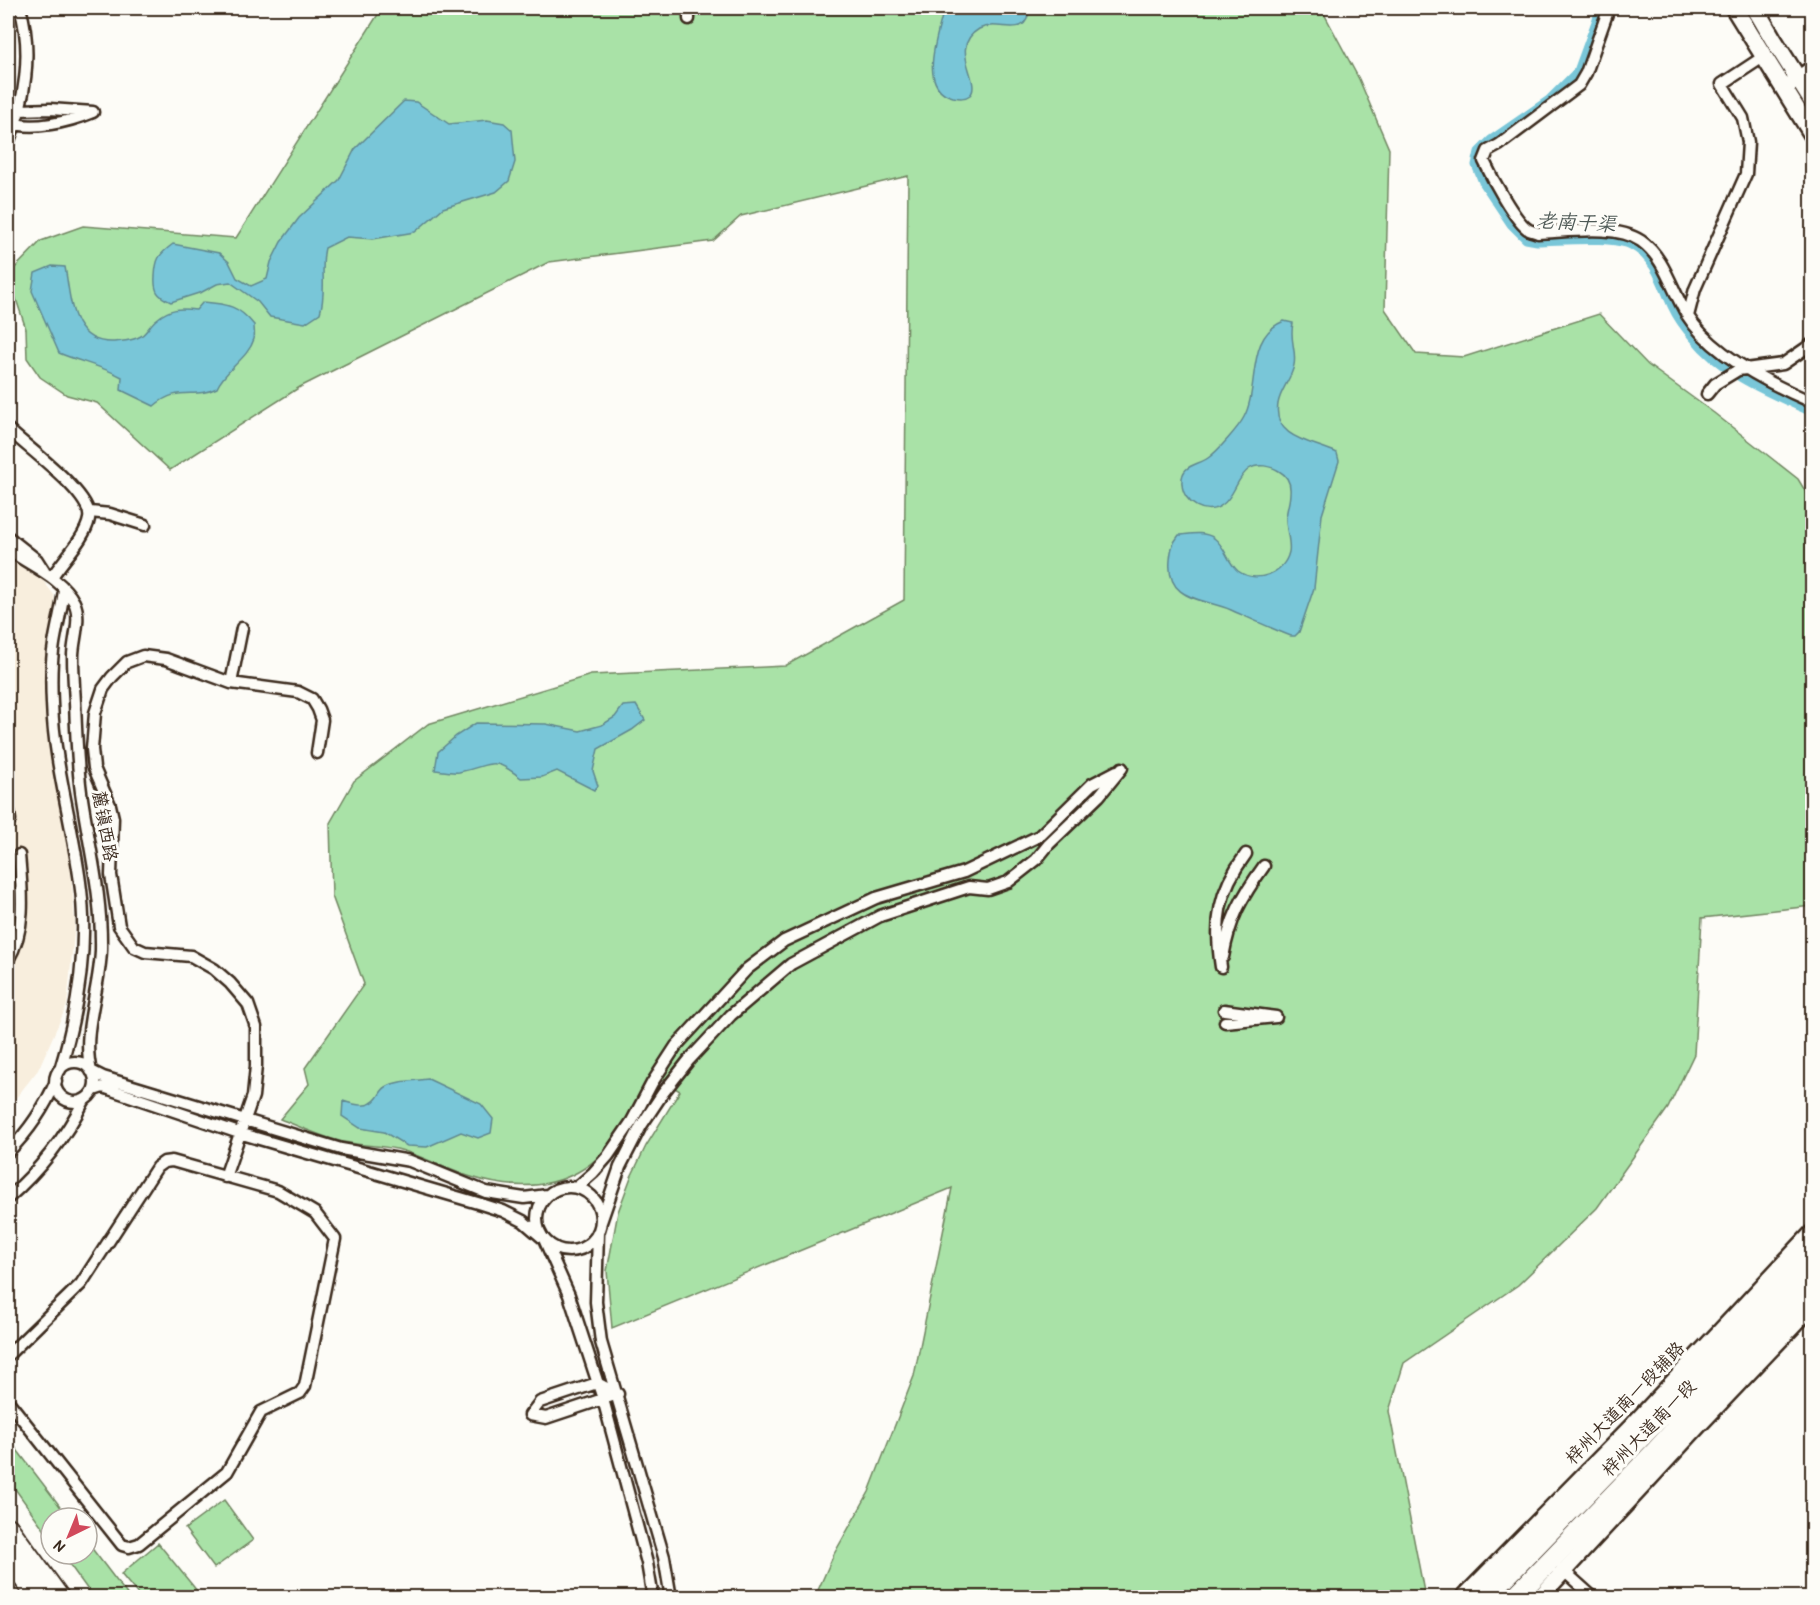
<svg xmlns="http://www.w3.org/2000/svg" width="1820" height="1605" font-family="'Patrick Hand','LXGW WenKai TC',sans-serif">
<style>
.built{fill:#f8eedd}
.green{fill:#a9e2a7;stroke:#728662;stroke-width:1.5}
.water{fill:#79c6d8;stroke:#60888e;stroke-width:1.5}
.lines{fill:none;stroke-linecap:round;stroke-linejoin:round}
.canal{stroke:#79c6d8;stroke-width:9}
.street-casing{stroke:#3b2a1e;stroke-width:15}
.secondary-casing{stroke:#3b2a1e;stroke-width:20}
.primary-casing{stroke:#3b2a1e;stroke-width:21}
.highway-casing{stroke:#3b2a1e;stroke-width:24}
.street{stroke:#fdfcf7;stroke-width:10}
.secondary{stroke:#fdfcf7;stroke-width:15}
.primary{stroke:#fdfcf7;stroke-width:16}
.highway{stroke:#fdfcf7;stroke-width:20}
.labels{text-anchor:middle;stroke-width:6;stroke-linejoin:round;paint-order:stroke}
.street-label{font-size:18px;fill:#3b2a1e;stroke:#fdfcf7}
.water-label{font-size:20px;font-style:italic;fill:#4e5956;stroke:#fdfcf7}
</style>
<rect width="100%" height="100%" fill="#fdfcf7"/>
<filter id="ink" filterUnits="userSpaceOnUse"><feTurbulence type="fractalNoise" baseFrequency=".0167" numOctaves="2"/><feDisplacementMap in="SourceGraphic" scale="12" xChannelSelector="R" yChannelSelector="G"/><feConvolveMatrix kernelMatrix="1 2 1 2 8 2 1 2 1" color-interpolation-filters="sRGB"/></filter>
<g filter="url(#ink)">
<path class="built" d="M 8,553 L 41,578 L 54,595 L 56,614 L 52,746 L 70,857 L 75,923 L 67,1005 L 38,1070 L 8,1108 Z"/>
<path class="green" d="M 382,8 L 1321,8 L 1359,79 L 1389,149 L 1385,309 L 1416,354 L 1464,357 L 1599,314 L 1648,365 L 1714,413 L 1798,479 L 1812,502 L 1812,906 L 1702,918 L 1694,1054 L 1668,1108 L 1597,1208 L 1518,1285 L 1404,1363 L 1389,1411 L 1425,1597 L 815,1597 L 834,1554 L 869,1492 L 914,1376 L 952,1188 L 612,1328 L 607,1271 L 618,1212 L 631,1177 L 646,1146 L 680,1091 L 651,1074 C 641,1092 633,1114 621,1131 C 583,1187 530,1196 468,1176 C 446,1169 426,1158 404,1151 C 382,1144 358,1147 336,1140 C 317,1135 298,1126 280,1119 L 309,1084 L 305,1068 L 364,984 L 332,896 L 330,823 L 354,781 L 428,724 L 591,675 L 785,666 L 904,600 L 908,176 L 741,216 L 713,241 L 549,262 L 300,387 L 170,470 L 97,403 L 67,395 L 40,377 L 27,358 L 26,329 L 8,275 L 41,241 L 83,226 L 236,238 Z
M 8,1438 L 69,1518 L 51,1518 L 51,1539 L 8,1479 Z
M 224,1500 L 253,1540 L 214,1568 L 185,1529 Z
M 87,1542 L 129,1597 L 93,1597 L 62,1554 L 87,1554 Z
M 158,1543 L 202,1597 L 140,1597 L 121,1574 Z"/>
<path class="water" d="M 944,8 L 1029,8 C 1028,42 998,18 979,29 C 947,48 983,82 970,95 C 965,99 959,98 953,97 C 916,88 939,32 944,8 Z
M 404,101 L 416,102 L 449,124 L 487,120 L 504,123 L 512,130 L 515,162 L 509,181 L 496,192 L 443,208 L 415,232 L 373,239 L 347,237 L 325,248 C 320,269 327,292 320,313 L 305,323 L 270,317 L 258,302 L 230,282 L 217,284 L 202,292 L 171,302 C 157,296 154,291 155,276 C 156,259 158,255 173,244 L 219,253 L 229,262 L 237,278 L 251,286 L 267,279 L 271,262 L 281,242 L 299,218 L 339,180 L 355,149 Z
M 52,266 L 65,267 C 71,298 70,344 114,342 C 124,341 133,341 141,336 C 148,331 151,323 157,319 C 170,308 180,308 196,310 L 203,302 C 228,304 239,306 254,325 C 254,329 255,335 254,339 C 248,359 225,369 217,388 C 192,400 180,384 154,406 L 121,390 L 122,377 C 102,366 80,362 59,353 L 32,291 L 35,273 Z
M 1284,321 L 1293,323 C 1289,341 1297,350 1294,365 C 1292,378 1280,390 1278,404 C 1272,439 1315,442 1337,453 L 1339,461 L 1322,515 L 1314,588 L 1299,632 L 1295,636 L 1291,636 C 1270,628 1251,619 1231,610 C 1204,598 1166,602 1170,560 C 1171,549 1172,544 1179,535 C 1191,534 1203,531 1214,538 C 1226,547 1227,562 1238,571 C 1256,584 1284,574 1289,552 C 1291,543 1286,530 1286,520 C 1286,511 1290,502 1290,493 C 1291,483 1288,476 1279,471 C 1271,466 1258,463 1249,469 C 1236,478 1235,496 1222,505 C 1206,517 1183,503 1182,484 C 1180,464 1197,466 1208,458 C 1217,452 1239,427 1244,417 C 1260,387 1245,336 1284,321 Z
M 636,705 L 645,720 L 632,730 L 598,749 L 593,771 L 598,786 L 594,790 L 557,771 L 542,777 L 521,778 C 490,754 492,766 459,772 C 452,773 443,771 435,770 L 438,752 L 456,736 L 476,723 L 546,724 L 580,731 L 602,725 L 615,717 L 623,706 Z
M 428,1079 L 481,1104 L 493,1119 L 491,1133 L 478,1138 L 461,1132 L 427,1147 L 407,1146 L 384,1132 L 360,1128 L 342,1116 L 343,1101 C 355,1105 369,1109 377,1098 C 380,1094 382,1089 386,1087 C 397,1080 415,1081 428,1079 Z"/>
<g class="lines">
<path class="canal" d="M 1601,8 L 1578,71 L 1549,100 L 1491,140 L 1479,152 L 1476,165 L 1483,182 L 1511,224 L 1526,239 L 1537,241 C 1560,241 1614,235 1633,246 C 1656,259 1662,284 1672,306 C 1677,317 1685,328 1693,337 C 1723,375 1770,393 1812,412"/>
<g class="street-casing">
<path id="street" d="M 689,8 L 689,19
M 1609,8 L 1586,73 L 1579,85 L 1499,145 L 1488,151 L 1484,161 C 1491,176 1515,222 1529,230 C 1531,231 1536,232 1538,233 C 1568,232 1616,224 1641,241 C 1665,258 1672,291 1687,315 C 1712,355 1770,384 1812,402
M 8,117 L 20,110 L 50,109 L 93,112 C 69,122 32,131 8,122
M 8,143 C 25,103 33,51 20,8
M 1688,316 L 1695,289 L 1746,174 L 1748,142 L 1743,118 L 1722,84 L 1763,57
M 1707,394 L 1715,384 L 1738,370 L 1783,364 L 1812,344
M 8,429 C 25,446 94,495 89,519 C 86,537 62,561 52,577
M 90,512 L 110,514 L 145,525
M 8,537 L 37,560 L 44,571
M 8,549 C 30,566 60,576 74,602 C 82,618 73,640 73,656 C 73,671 74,687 75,702 C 76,732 77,762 81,792 C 89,847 102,894 101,950 C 100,990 81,1032 91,1071 L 103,1077 L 341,1149 L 410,1161 L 486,1192 L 524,1198 L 547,1195
M 231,683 L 242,628
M 8,805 L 10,820
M 1223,957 C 1230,918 1241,898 1264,866
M 8,960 C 27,928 22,890 19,855
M 1221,967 C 1214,922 1218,891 1246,854
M 1224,1010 L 1276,1017 L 1225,1022
M55 1082a20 20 0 1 1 40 0a20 20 0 1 1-40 0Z
M 60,1070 C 78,1010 89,945 80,882 C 72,822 54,763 52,703 C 51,683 51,662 54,644 C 57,625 62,608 64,590
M 90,1095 L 94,1090 L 103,1087 L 239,1133 L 481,1204 L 503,1211 L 523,1221 L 544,1239 L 569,1295 L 603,1399 L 647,1563 L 653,1598
M 8,1152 C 28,1132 45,1107 56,1081
M 225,1177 L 253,1096 L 256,1066 L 256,1027 L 248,1004 L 230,983 L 214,969 L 191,956 L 145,952 L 134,947 L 119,926 L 111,875 L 113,818 L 110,805 L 94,768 L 92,749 L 95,713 L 103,689 L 112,677 L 127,662 L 143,656 L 166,659 L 231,683 L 298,692 L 312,699 L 318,709 L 322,720 L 317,753
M537 1219a32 32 0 1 1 64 0a32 32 0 1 1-64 0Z
M 576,1188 L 593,1173 L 608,1156 L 632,1121 L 652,1083 L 676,1046 L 747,969 L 784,941 L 876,898 L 964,872 L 1039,836 L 1092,784 L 1117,771
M 8,1198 C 39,1171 66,1136 85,1099
M 601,1222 L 620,1167 L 641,1126 L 663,1093 L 689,1060 L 731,1015 L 791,964 L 880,916 L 969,887 L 988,889 L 1008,882 L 1036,860 L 1049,844 L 1099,796 L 1122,768
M 598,1232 L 596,1302 L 601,1342 L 664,1557 L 671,1598
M 8,1355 L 81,1284 L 157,1167 L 164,1162 L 172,1161 L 278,1191 L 315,1213 L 335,1239 L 305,1386 L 300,1393 L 261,1412 L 227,1472 L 139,1544 L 129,1547 L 122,1545 L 8,1401
M 597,1383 L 618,1394 L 546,1418 L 530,1415 L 540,1402 Z
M 1564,1571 L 1594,1598"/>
</g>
<g class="secondary-casing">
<path id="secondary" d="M 1788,86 L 1812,69
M 1463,1598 L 1629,1429 L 1812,1233
M 1539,1598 L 1699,1425 L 1812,1306"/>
</g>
<g class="primary-casing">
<path id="primary" d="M 1734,8 L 1812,134
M 1755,8 L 1773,39 L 1812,101"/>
</g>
<g class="highway-casing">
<path id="highway" d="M 8,1528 L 59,1598
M 8,1556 L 38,1598
M 1485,1598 L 1639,1439 L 1812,1257
M 1514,1598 L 1654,1453 L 1812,1282"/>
</g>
<use href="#street" class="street"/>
<use href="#secondary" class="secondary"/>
<use href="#primary" class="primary"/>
<use href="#highway" class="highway"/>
</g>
</g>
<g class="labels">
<g class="street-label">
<text transform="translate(105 826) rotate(80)" y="6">麓镇西路</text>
<text transform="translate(1625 1403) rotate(-46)" y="6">梓州大道南一段辅路</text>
<text transform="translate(1649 1428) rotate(-46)" y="6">梓州大道南一段</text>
</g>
<g class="water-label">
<text transform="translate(1576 222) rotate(3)" y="7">老南干渠</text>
</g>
</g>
<rect width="1820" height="1605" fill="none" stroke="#fdfcf7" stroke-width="30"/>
<rect x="15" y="15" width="1790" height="1575" fill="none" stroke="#3b2a1e" stroke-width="2" filter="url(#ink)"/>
<g transform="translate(69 1536) rotate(223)"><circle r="28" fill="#fdfcf7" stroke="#afa8a0" stroke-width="1.5"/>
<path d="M0-4.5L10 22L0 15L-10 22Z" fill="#d1495b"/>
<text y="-9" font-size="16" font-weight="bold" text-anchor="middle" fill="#3b2a1e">N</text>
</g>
</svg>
